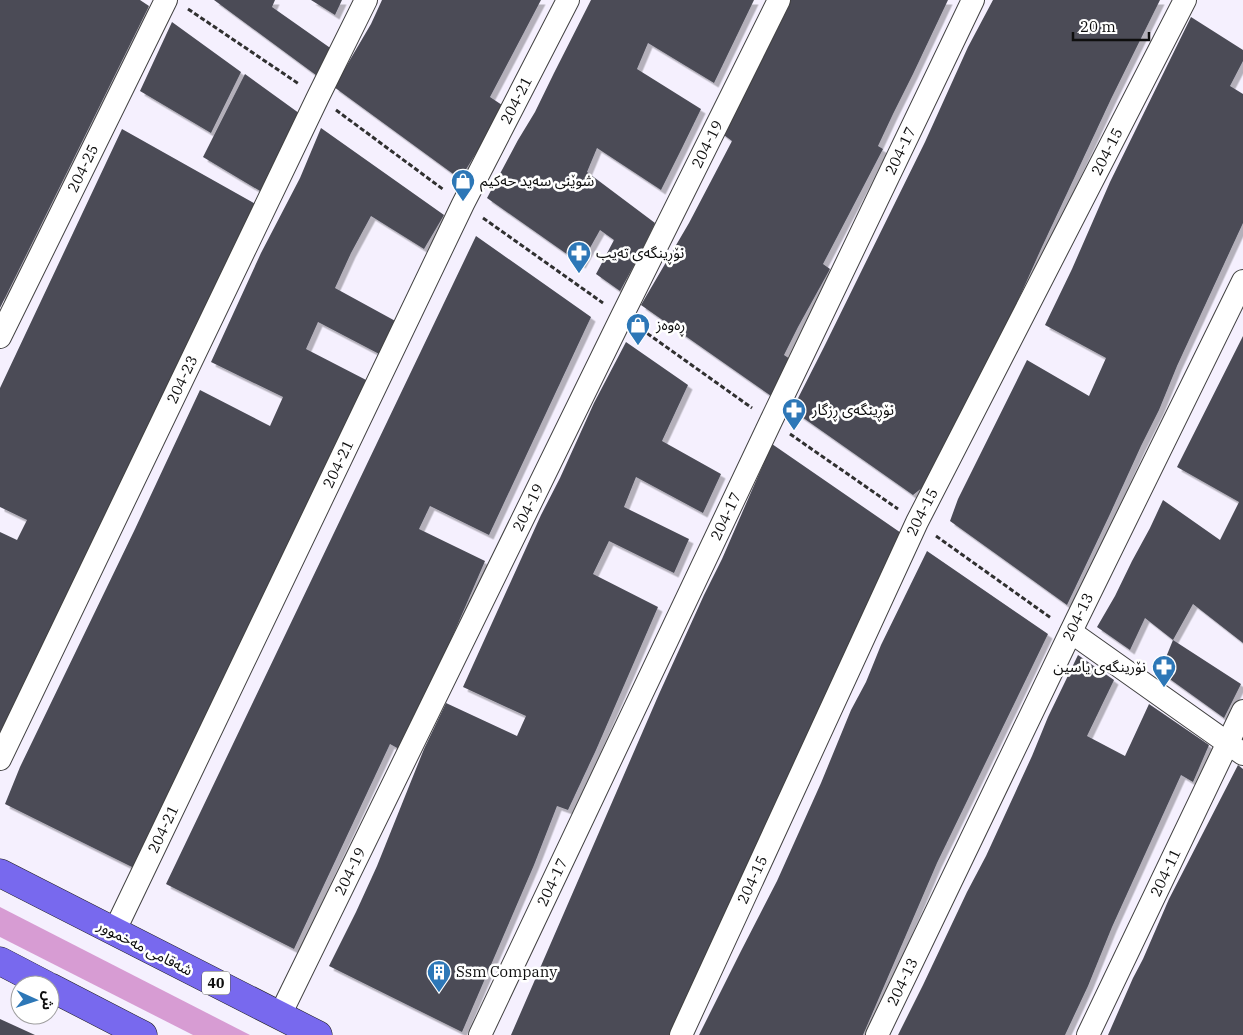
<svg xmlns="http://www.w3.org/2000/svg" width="1243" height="1035" font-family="'IBM Plex Serif','Noto Sans Arabic',serif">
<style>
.forest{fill:#d79cd3}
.building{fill:#4b4c56;filter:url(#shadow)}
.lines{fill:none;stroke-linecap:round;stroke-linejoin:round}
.minor-casing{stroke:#414141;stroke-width:24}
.trunk-casing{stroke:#1f1f1f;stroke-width:29}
.path{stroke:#303030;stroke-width:3;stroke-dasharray:5 2.5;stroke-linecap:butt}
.minor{stroke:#fff;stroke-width:22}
.trunk{stroke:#7869ee;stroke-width:28}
.labels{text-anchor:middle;stroke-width:5;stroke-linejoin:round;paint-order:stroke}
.shield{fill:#fff;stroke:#565656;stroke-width:1}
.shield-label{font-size:14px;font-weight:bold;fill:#0e0e0e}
.street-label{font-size:15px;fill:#0e0e0e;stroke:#fff}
.poi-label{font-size:15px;fill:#0e0e0e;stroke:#fff;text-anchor:start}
</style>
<defs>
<filter id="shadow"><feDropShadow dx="4.5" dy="4.5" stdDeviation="0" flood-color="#0004"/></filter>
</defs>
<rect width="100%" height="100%" fill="#f5f0fe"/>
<path class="forest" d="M 0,907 L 250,1035 L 193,1035 L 0,937 Z"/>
<path class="building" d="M 0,0 L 140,0 L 149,6 L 0,308 Z
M 214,0 L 275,0 L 272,7 L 336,52 L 324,81 Z
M 311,0 L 342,0 L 335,15 Z
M 382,0 L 541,0 L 490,97 L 505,107 L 460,179 L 334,87 L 371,24 Z
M 591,0 L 754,0 L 714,83 L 648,43 L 637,69 L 701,109 L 682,148 L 661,190 L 597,148 L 587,172 L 655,223 L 638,258 L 620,291 L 596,274 L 614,240 L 600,230 L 581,264 L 487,198 L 518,140 L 535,112 L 554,73 Z
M 790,0 L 948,0 L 913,74 L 893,114 L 878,146 L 883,149 L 823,264 L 830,269 L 798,327 L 784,355 L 790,359 L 774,398 L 641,305 L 689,223 L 732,141 L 720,132 Z
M 993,0 L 1160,0 L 1111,99 L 1041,249 L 1008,323 L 933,479 L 913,495 L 792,410 L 824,347 L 925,142 L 968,47 Z
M 1191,17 L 1243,50 L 1243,61 L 1230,86 L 1243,94 L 1243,223 L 1177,366 L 1159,410 L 1141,446 L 1110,514 L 1067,605 L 950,521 L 958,499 L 1027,360 L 1089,396 L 1106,358 L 1045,325 L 1072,269 L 1110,182 Z
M 172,22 L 241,72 L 211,133 L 140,91 Z
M 245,74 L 303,116 L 265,194 L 203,157 Z
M 321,128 L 444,215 L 424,249 L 371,216 L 351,253 L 335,288 L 399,323 L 383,356 L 318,322 L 306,349 L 370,382 L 138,870 L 5,804 L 20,767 L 135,529 L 200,390 L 270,426 L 283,397 L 211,362 L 261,253 L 300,178 Z
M 122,129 L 259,206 L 0,743 L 0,532 L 17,540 L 27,520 L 0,507 L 0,388 Z
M 476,236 L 591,317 L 489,535 L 430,506 L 419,529 L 485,561 L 447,649 L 399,749 L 390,744 L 294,949 L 166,884 Z
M 1243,336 L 1243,643 L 1193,604 L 1173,640 L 1145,618 L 1130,650 L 1097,627 L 1115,596 L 1132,561 L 1150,528 L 1163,500 L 1220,540 L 1239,502 L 1177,467 Z
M 626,342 L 688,385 L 662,441 L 721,474 L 703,513 L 636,477 L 624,507 L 689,539 L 674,573 L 609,541 L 593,574 L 658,607 L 596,750 L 568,810 L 557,806 L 534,865 L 462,1032 L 329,966 L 356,912 L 377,866 L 424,749 L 446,703 L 517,736 L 526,716 L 463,687 L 541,515 L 560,478 L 594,403 Z
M 772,444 L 904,535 L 670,1035 L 511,1035 L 659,694 L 704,595 L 722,559 Z
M 927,551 L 1048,634 L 937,863 L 863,1035 L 699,1035 L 741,951 L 777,881 L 821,783 L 851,710 L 866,682 L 881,645 Z
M 1173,640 L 1241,684 L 1224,718 L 1160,672 Z
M 1078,655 L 1114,680 L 1087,736 L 1125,756 L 1149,704 L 1209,745 L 1193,782 L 1181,775 L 1112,927 L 1088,986 L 1065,1035 L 898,1035 L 923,985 L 967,892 L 986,856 L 1032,756 L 1048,717 Z
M 1238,765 L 1243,769 L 1243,1035 L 1108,1035 L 1133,978 L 1143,959 L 1169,899 Z
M 0,1019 L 35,1035 L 0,1035 Z"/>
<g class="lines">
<g class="minor-casing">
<g id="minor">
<path id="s1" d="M 0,337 L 166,0"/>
<path d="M 1071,632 L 1243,754"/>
<path id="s2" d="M 0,759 L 318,97 L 366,0"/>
<path id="s3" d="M 114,932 L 463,204 L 568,0"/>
<path id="s4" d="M 280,1015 L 622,316 L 779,0"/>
<path id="s5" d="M 480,1035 L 771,421 L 973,0"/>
<path id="s6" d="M 681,1035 L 917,522 L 1185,0"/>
<path id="s7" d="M 877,1035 L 1077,619 L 1243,281"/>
<path id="s8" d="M 1088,1035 L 1243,711"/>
</g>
</g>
<g class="trunk-casing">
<path id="trunk" d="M 0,873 L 318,1035
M 0,961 L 46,985
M 50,987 L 143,1035"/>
</g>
<path class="path" d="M 188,9 L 299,84
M 336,110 L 444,190
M 483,218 L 603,303
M 641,329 L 752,408
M 790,434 L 898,509
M 936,536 L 1051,618"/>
<use href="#minor" class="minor"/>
<use href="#trunk" class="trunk"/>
</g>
<defs>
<g id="shop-pin" transform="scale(1.25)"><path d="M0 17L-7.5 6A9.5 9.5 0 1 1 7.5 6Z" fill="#2d77b7" stroke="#fff"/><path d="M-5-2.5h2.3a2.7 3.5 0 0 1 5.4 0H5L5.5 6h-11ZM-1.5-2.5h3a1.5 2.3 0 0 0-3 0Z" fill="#fff"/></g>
<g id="pharmacy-pin" transform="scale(1.25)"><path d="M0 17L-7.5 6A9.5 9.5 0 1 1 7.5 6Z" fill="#2d77b7" stroke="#fff"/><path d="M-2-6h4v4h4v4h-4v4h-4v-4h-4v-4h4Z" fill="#fff"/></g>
<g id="building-pin" transform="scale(1.25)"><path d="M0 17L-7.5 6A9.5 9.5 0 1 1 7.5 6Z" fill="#2d77b7" stroke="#fff"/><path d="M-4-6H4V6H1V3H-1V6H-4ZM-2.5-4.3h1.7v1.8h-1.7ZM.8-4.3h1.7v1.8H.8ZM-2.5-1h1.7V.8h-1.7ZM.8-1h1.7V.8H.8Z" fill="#fff"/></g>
</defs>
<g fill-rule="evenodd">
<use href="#shop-pin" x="463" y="181"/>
<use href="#pharmacy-pin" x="579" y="253"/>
<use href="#shop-pin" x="638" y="325"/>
<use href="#pharmacy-pin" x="794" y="410"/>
<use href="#pharmacy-pin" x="1164" y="667"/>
<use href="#building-pin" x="439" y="972"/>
</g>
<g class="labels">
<rect class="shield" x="202" y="971.5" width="28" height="23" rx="4"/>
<g class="shield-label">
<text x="216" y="988">40</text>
</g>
<g class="street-label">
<text dy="5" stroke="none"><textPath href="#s3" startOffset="924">204-21</textPath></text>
<text dy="5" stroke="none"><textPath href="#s4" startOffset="970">204-19</textPath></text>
<text dy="5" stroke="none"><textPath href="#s5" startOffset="979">204-17</textPath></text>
<text dy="5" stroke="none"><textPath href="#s6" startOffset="981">204-15</textPath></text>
<text dy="5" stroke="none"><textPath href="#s1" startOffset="188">204-25</textPath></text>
<text dy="5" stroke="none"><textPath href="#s2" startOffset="421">204-23</textPath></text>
<text dy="5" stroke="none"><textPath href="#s3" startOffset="519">204-21</textPath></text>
<text dy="5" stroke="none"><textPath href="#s4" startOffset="565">204-19</textPath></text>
<text dy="5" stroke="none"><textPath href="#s6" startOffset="576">204-15</textPath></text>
<text dy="5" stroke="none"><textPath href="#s5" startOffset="574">204-17</textPath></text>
<text dy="5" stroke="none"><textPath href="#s7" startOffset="464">204-13</textPath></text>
<text dy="5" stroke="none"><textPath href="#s3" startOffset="114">204-21</textPath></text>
<text dy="5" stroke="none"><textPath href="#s4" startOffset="160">204-19</textPath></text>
<text dy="5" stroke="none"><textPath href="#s8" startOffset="180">204-11</textPath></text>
<text dy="5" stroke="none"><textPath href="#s6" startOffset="171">204-15</textPath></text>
<text dy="5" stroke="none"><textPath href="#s5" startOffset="169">204-17</textPath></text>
<text transform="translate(145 948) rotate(27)" y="5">شەقامی مەخموور</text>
<text dy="5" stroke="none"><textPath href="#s7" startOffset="59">204-13</textPath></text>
</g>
<g class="poi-label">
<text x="480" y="186">شوێنی سەید حەکیم</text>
<text x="596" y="258">نۆڕینگەی تەیب</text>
<text x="656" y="330">ڕەوەز</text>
<text x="812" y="415">نۆڕینگەی ڕزگار</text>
<text x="1146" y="672" text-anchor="end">نۆرینگەی یاسین</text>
<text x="456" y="977">Ssm Company</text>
</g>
</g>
<g transform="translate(35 1000) rotate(93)"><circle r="24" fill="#ffffff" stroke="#9f9f9f"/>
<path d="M0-4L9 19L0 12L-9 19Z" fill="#2d77b7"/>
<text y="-8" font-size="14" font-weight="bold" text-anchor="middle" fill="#0e0e0e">ش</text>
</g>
<path d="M1073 32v8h76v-8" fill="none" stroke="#0e0e0e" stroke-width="2.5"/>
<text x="1080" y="32" font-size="15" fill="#0e0e0e" stroke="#ffffff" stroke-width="4" paint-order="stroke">20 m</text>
</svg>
